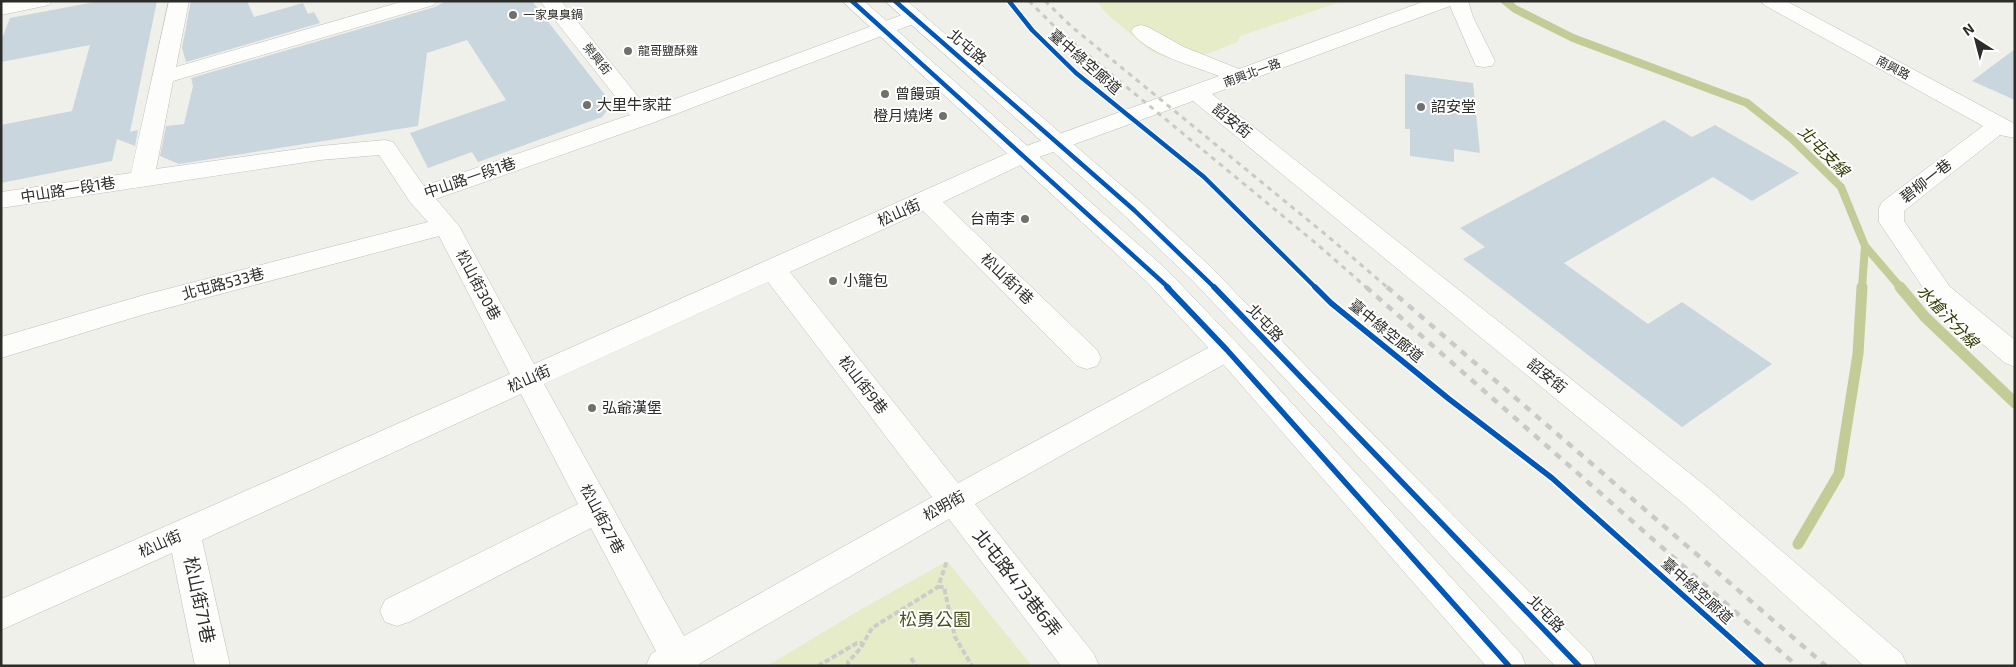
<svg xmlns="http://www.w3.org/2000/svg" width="2016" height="667" font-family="'Exo 2','Noto Sans TC',sans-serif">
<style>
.green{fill:#e5ecc7}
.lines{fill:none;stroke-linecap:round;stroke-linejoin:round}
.stream-far1{stroke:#c3cc97;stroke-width:8}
.stream{stroke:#c3cc97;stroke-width:11}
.building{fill:#c9d6dd}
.minor-casing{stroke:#bebfbb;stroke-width:1}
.major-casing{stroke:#bebfbb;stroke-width:1}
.path{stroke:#cccdcb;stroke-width:4;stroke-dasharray:5.5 2.5;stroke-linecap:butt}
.minor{fill:#fdfdfc;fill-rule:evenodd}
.major{fill:#fdfdfc;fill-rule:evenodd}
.rail-far1{stroke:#c9c9c7;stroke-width:3;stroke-dasharray:5 5;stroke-linecap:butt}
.rail{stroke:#c9c9c7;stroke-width:4.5;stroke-dasharray:7 7;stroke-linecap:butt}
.cycleway-far1-casing{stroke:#fff;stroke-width:7}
.cycleway-casing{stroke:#fff;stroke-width:9}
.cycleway-far1{stroke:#0057b8;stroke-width:4.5}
.cycleway{stroke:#0057b8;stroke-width:5.5}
.poi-dot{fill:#70716d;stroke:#fff;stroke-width:2}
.labels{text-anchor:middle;stroke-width:4;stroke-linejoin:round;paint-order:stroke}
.far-poi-label{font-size:12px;fill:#2c2d29;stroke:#fff;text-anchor:start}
.far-street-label{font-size:12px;fill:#2c2d29;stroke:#fff}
.street-label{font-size:15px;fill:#2c2d29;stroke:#fff}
.poi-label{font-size:15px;fill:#2c2d29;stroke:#fff;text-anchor:start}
.water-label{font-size:16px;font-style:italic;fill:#333a00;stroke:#fff}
.near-street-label{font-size:18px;fill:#2c2d29;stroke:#fff}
.near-park-label{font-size:18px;fill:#4a511b;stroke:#fff}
</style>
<rect width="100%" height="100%" fill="#eff0ea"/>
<path class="green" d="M 1098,1 L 1343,1 L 1240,36 L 1237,42 C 1212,52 1181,67 1155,53 C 1144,47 1134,37 1125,29 C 1116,21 1102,13 1098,1 Z
M 947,561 L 1032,666 L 767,666 L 860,610 Z"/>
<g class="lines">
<path class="stream-far1" d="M 1505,1 L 1515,9 L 1573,38 L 1747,103 L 1791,138 L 1841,187 L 1865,246 L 1862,288
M 1865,246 L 1901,288"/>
<path class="stream" d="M 1900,287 L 1925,317 L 2015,403
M 1798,544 L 1839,474 L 1858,354 L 1862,287"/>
</g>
<path class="building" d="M 100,1 L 157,1 L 130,132 L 138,130 L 135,146 L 117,139 L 112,161 L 1,183 L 1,125 L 72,111 L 90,45 L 1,62 L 1,41 L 10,18 Z
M 191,1 L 247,1 L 254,17 L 303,3 L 308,14 L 314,12 L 320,23 L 186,62 L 182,48 Z
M 446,1 L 532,1 L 612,104 L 602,117 L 478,162 L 472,152 L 428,168 L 410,133 L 506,100 L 467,40 L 427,53 L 418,126 L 179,164 L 160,156 L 166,126 L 184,124 L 193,86 L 191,78 L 435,7 Z
M 2015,49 L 2015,100 L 1972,81 Z
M 1405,74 L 1473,83 L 1480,153 L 1454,149 L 1454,162 L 1410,156 L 1410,129 L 1405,129 Z
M 1664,120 L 1692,137 L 1715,125 L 1799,173 L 1752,201 L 1713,177 L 1564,263 L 1648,324 L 1682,302 L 1772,364 L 1682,427 L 1463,259 L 1485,247 L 1460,228 Z"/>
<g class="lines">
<g class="minor-casing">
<path id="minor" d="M 10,1 L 52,1 L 49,5 L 1,15 L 1,3 Z
M 169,1 L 189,1 L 176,67 L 404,1 L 437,1 L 434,5 L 173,81 L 156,169 L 320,146 L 385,140 L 393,142 L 424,186 L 630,115 L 540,1 L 561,1 L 648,109 L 907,13 L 914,11 L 921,13 L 924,17 L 921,21 L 652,123 L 436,199 L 459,226 L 534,364 L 1015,150 L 1219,76 C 1194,66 1146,54 1131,31 L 1134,27 L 1141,25 L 1148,27 L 1184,47 L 1239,69 L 1425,1 L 1468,1 L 1473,17 L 1495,61 L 1492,66 L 1484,67 L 1476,66 L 1450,6 L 1212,94 L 1707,487 L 1902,654 L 1907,666 L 1864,666 L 1685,505 L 1193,101 L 1031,160 L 943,202 L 1097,350 L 1101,358 L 1097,366 L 1087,369 L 1077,366 L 923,211 L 790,272 L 958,483 L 1217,343 L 1227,340 L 1237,343 L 1241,350 L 1237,357 L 975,504 L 1094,654 L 1099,666 L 1061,666 L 949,519 L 699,664 L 699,666 L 646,666 L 651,654 L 656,651 L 591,528 L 409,622 L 397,626 L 385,622 L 380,611 L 385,600 L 578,504 L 521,394 L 202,540 L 230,666 L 195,666 L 172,553 L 1,630 L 1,599 L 510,374 L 439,236 L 145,314 L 1,358 L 1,337 L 144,295 L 428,222 L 410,202 L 379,155 L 320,160 L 1,208 L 1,192 L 131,173 ZM 768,282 L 932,497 L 684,636 L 544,384 Z
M 1761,1 L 1786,1 L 2015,124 L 2015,138 L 2000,135 L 1904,211 L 1904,221 L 1950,287 L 2015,340 L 2015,367 L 2005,363 L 1932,301 L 1879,222 L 1879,208 L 1882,202 L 1983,126 L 1764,5 Z"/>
</g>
<g class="major-casing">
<path id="major" d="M 842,1 L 864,1 L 1166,269 L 1237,343 L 1521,654 L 1526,666 L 1486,666 L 1217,357 L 1148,283 Z
M 885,1 L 907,1 L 1143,204 L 1212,268 L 1331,392 L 1591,654 L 1596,666 L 1555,666 L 1194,282 L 1125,216 Z"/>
</g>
<path class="path" d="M 938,587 L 944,587 L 955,637 L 972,666
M 911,658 L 916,666
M 818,666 L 857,643 L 862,643
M 848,666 L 848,662 L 860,649 L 872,628 L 938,587 L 947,561"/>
<use href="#minor" class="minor"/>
<use href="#major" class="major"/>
<path class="rail-far1" d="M 1029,1 L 1060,32 L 1318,245 L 1367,288
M 1045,1 L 1072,27 L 1331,239 L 1388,288"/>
<path class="rail" d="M 1366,287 L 1797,666
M 1387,287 L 1826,666"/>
<g class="cycleway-far1-casing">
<path id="cycleway-far1" d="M 852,1 L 1169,288
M 895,1 L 1134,210 L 1215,288
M 1009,1 L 1032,30 L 1076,73 L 1204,177 L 1316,288"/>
</g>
<g class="cycleway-casing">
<path id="cycleway" d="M 1167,287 L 1227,350 L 1509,666
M 1214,287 L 1579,666
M 1315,287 L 1331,303 L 1449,399 L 1552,478 L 1762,666"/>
</g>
<use href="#cycleway-far1" class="cycleway-far1"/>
<use href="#cycleway" class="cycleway"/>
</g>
<g class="poi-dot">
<circle cx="513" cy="15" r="5"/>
<circle cx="628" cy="51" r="5"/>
<circle cx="885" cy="94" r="5"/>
<circle cx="587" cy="105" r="5"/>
<circle cx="1421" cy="107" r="5"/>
<circle cx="943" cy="116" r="5"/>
<circle cx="1025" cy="219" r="5"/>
<circle cx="833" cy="281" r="5"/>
<circle cx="592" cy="408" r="5"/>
</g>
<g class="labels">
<g class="far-poi-label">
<text x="523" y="19">一家臭臭鍋</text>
<text x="638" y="55">龍哥鹽酥雞</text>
</g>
<g class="far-street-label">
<text transform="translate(597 59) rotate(51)" y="4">榮興街</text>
<text transform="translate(1893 68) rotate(28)" y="4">南興路</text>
<text transform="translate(1252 73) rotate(-20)" y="4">南興北一路</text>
</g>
<g class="street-label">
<text transform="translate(967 47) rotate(41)" y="5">北屯路</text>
<text transform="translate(1085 62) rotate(41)" y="5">臺中綠空廊道</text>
<text transform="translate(1232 121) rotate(39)" y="5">詔安街</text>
<text transform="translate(470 178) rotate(-19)" y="5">中山路一段1巷</text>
<text transform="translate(1926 181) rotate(-38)" y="5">碧柳一巷</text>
<text transform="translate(68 190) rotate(-9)" y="5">中山路一段1巷</text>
<text transform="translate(899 213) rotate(-24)" y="5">松山街</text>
<text transform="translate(1007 279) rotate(44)" y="5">松山街1巷</text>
<text transform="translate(223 284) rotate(-15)" y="5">北屯路533巷</text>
<text transform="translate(478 285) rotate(62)" y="5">松山街30巷</text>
<text transform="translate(1265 323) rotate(47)" y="5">北屯路</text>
<text transform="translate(1386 331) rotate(39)" y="5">臺中綠空廊道</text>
<text transform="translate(1547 376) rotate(39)" y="5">詔安街</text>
<text transform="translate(529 379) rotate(-24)" y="5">松山街</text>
<text transform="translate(863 385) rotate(52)" y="5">松山街9巷</text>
<text transform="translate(944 506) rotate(-29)" y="5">松明街</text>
<text transform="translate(602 519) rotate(62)" y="5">松山街27巷</text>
<text transform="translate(160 544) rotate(-24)" y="5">松山街</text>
<text transform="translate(1697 591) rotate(42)" y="5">臺中綠空廊道</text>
<text transform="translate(1546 614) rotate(46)" y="5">北屯路</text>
</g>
<g class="poi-label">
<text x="895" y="99">曾饅頭</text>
<text x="597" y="110">大里牛家莊</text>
<text x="1431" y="112">詔安堂</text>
<text x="933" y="121" text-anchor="end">橙月燒烤</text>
<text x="1015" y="224" text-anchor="end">台南李</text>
<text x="843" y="286">小籠包</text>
<text x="602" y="413">弘爺漢堡</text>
</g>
<g class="water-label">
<text transform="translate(1824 151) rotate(45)" y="6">北屯支線</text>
<text transform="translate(1948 316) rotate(46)" y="6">水槍汴分線</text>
</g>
<g class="near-street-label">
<text transform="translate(1017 583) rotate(52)" y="6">北屯路473巷6弄</text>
<text transform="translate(199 600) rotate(78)" y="6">松山街71巷</text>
</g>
<g class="near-park-label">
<text x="935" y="626">松勇公園</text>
</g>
</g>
<rect width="2016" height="667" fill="none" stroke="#2c2d29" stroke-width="5"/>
<g transform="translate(1976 40) rotate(324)" stroke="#ffffff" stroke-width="4" paint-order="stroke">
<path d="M0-4L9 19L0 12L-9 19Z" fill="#2c2d29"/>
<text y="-8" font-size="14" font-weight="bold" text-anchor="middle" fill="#2c2d29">N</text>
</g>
</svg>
